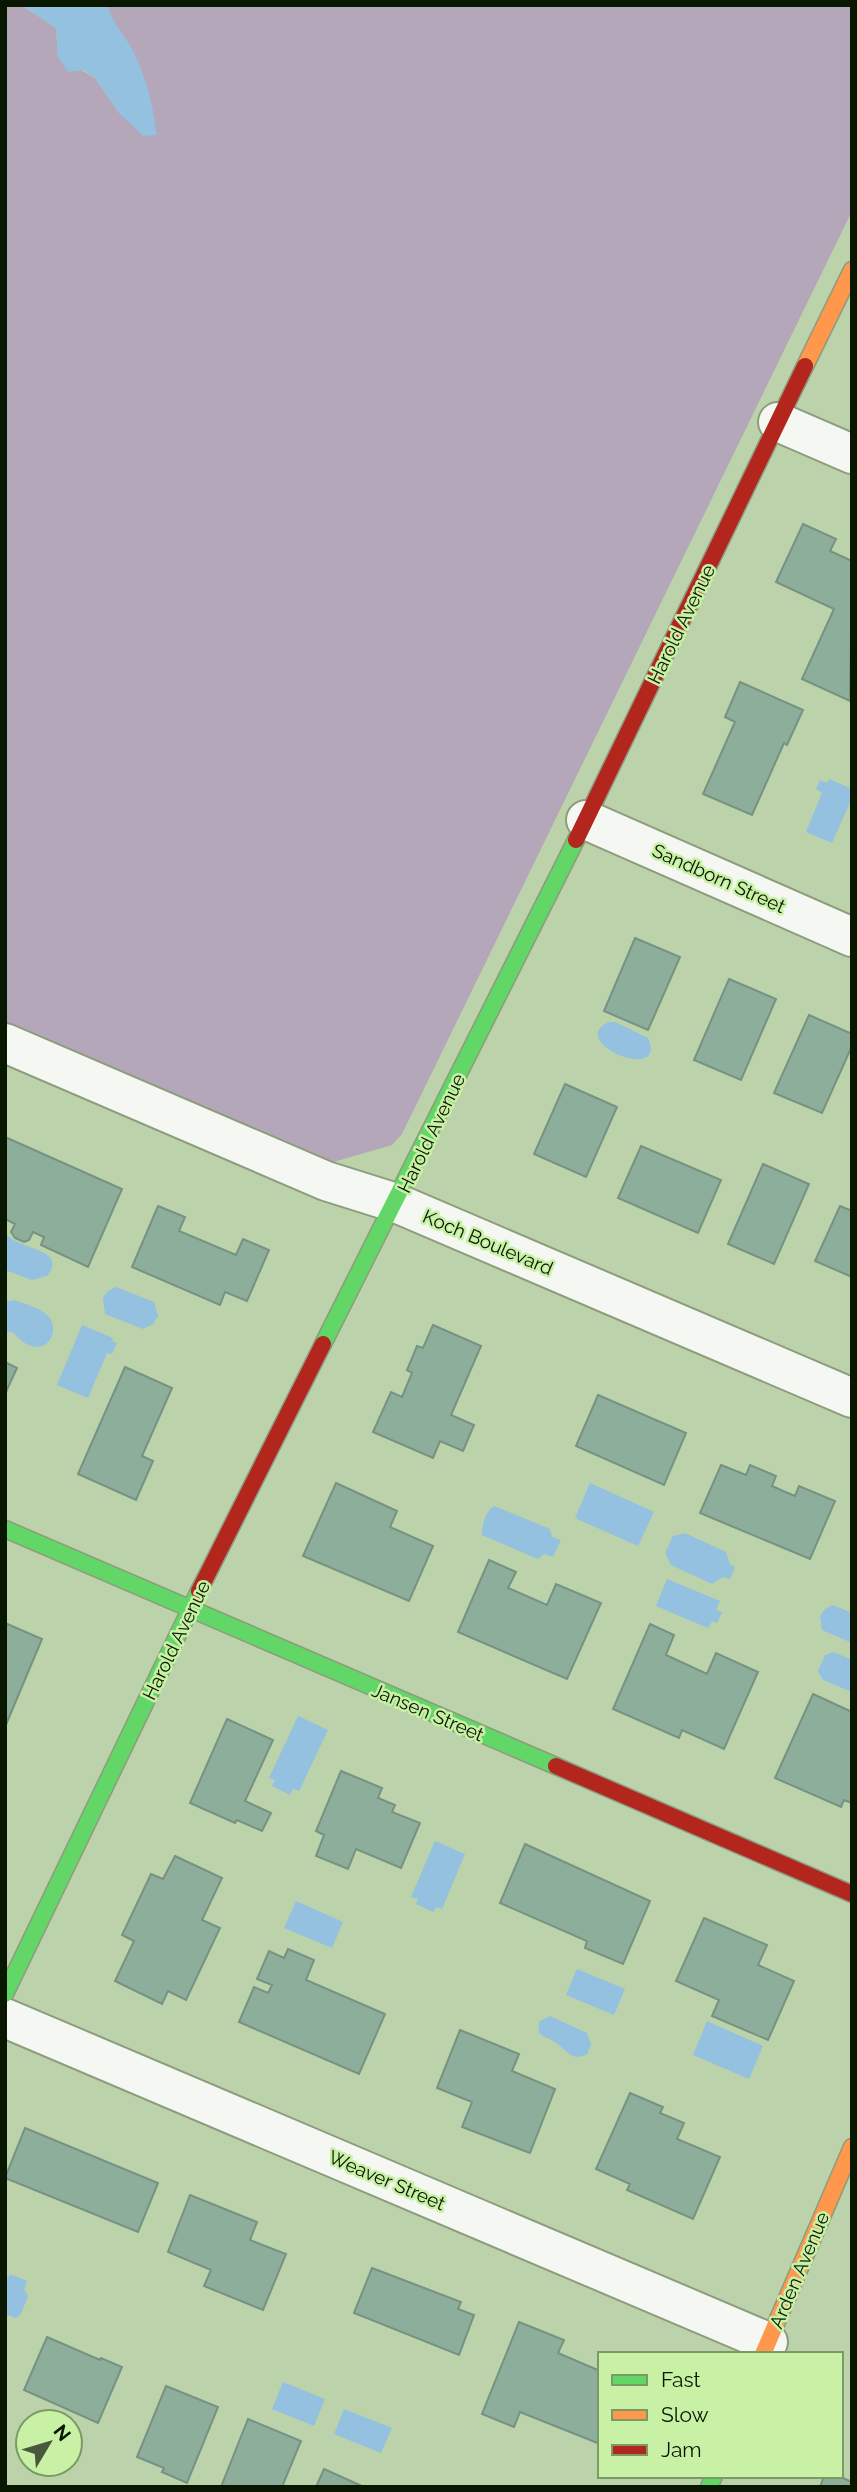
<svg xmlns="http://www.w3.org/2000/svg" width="857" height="2492" font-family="Raleway,sans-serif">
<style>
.forest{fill:#b3a7b9}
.water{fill:#93c1df}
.building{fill:#8dae9b;stroke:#769280;stroke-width:2}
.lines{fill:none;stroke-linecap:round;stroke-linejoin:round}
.street-casing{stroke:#8c9c7d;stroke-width:42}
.fast-casing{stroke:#8c9c7d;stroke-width:19}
.slow-casing{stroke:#8c9c7d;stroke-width:19}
.jam-casing{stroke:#8c9c7d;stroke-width:19}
.street{stroke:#f5f8f2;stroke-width:38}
.fast{stroke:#63d668;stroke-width:16}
.slow{stroke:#ff974d;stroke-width:16}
.jam{stroke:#b3261e;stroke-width:16}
.labels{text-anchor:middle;stroke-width:5;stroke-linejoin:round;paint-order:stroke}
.street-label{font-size:19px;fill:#091700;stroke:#c8f1a6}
</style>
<rect width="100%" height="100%" fill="#bcd2aa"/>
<path class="forest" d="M 5,5 L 21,5 L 56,28 L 58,57 L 95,78 L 119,113 L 131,48 L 109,15 L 108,5 L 852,5 L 852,211 L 402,1134 L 392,1145 L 323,1165 L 5,1026 Z"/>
<path class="water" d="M 21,5 L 108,5 C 111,22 124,34 132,49 C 147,79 152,102 157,135 L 143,136 L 119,113 L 95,78 L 83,70 L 68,72 L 58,57 L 56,28 Z
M 829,779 L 852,789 L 852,798 L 832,843 L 806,832 L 822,793 L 816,789 L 820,780 L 827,783 Z
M 609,1022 L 615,1022 L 648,1038 C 669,1085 564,1042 609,1022 Z
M 5,1232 C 15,1251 70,1247 47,1276 L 32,1280 L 5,1270 Z
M 116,1287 L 154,1302 L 158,1316 L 153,1324 L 143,1329 L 105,1314 L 103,1298 L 108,1291 Z
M 14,1300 C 23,1303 43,1309 49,1317 C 63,1336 39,1364 14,1333 L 5,1331 L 5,1302 Z
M 82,1325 L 113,1338 L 112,1341 L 117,1343 L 112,1354 L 107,1353 L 88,1398 L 57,1385 Z
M 590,1483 L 654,1512 L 638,1546 L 575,1518 Z
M 494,1506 L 550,1529 L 552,1537 L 561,1540 L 553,1557 L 544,1554 L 538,1559 L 482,1535 C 482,1525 485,1512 494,1506 Z
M 685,1533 L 726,1552 L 730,1564 L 735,1567 L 730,1579 L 723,1577 L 712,1584 L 671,1565 L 665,1553 L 673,1536 Z
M 667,1579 L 720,1601 L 716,1610 L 722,1612 L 717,1623 L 712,1621 L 708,1628 L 656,1606 Z
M 833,1605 L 852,1613 L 852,1643 L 822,1630 L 820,1616 L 825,1609 Z
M 834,1652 L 852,1660 L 852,1692 L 823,1680 L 818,1671 L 825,1655 Z
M 298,1716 L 328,1730 L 299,1791 L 293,1789 L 290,1795 L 272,1786 L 275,1780 L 269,1778 Z
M 435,1841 L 465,1854 L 442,1909 L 436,1907 L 433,1912 L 416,1904 L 418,1899 L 411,1897 Z
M 296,1901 L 343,1922 L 332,1948 L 284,1928 Z
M 577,1969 L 625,1989 L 614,2015 L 566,1995 Z
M 550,2016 L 587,2033 L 591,2045 L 587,2054 C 572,2062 568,2051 556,2043 C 551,2039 546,2038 540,2034 L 538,2027 L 540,2021 Z
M 707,2021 L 763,2046 L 749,2079 L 693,2055 Z
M 10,2274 L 27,2281 L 24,2290 L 28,2296 L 21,2314 L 16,2318 L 5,2314 L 5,2283 Z
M 283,2382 L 325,2399 L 314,2426 L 272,2409 Z
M 344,2409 L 392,2428 L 381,2453 L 334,2434 Z"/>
<path class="building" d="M 803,524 L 836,539 L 830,551 L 852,561 L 850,701 L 802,679 L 834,609 L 776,582 Z
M 740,682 L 803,710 L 787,745 L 784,743 L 752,815 L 703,794 L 735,722 L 725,717 Z
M 635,938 L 680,957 L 648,1030 L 604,1011 Z
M 729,979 L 776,999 L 741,1080 L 694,1060 Z
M 809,1015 L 852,1034 L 852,1046 L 822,1113 L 774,1093 Z
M 565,1084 L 617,1107 L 586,1177 L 534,1154 Z
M 5,1137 L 122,1189 L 88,1267 L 41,1245 L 44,1237 L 33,1232 L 29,1240 L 24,1242 L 15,1238 L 11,1232 L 15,1224 L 5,1219 Z
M 641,1146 L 721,1180 L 698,1233 L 618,1198 Z
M 763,1164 L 809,1184 L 774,1264 L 728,1244 Z
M 158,1206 L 185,1217 L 179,1231 L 236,1255 L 243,1239 L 269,1250 L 247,1301 L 225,1292 L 220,1305 L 132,1267 Z
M 840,1206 L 852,1211 L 852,1277 L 815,1261 Z
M 433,1325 L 481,1346 L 451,1415 L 474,1425 L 463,1451 L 440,1441 L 433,1458 L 373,1432 L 391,1392 L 402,1397 L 412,1373 L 407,1370 L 417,1346 L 423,1348 Z
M 5,1362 L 17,1368 L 5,1394 Z
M 125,1367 L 172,1388 L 142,1456 L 153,1461 L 136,1500 L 78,1474 Z
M 598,1395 L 686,1433 L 664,1485 L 576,1446 Z
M 721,1465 L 746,1475 L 750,1465 L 776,1476 L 772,1486 L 783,1491 L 795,1496 L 799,1486 L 835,1501 L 810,1559 L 700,1513 Z
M 336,1483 L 397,1511 L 390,1527 L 433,1546 L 409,1601 L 303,1556 Z
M 489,1560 L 516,1572 L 508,1588 L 547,1605 L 556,1584 L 601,1603 L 567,1679 L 458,1632 Z
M 5,1623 L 42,1639 L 5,1727 Z
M 650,1624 L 674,1635 L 666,1655 L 707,1674 L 716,1653 L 758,1672 L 724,1749 L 682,1730 L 679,1738 L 613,1709 Z
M 813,1694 L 852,1712 L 852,1803 L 844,1800 L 841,1807 L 775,1778 Z
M 227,1719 L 273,1740 L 245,1801 L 271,1813 L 262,1831 L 237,1820 L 235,1823 L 190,1803 Z
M 341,1771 L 382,1788 L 378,1798 L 395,1805 L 392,1812 L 420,1823 L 401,1868 L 356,1849 L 348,1869 L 316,1856 L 324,1835 L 316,1831 Z
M 525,1844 L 650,1901 L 623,1964 L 585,1948 L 587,1941 L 500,1903 Z
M 175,1856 L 222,1878 L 202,1920 L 220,1928 L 186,2000 L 168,1991 L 162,2004 L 115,1981 L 134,1941 L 122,1935 L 151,1874 L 163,1879 Z
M 704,1918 L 767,1945 L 758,1965 L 794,1981 L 768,2040 L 712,2016 L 719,2000 L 676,1981 Z
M 288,1949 L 314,1960 L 306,1980 L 385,2014 L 359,2074 L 239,2022 L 254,1987 L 268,1993 L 272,1985 L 257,1979 L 269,1951 L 284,1958 Z
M 460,2030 L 519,2054 L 512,2071 L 555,2089 L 530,2153 L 462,2127 L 472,2102 L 437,2088 Z
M 630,2093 L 663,2107 L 660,2113 L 684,2123 L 677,2139 L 720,2157 L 693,2219 L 627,2190 L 630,2184 L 596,2169 Z
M 25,2128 L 158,2183 L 138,2232 L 5,2178 Z
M 190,2195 L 257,2222 L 250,2240 L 286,2254 L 263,2310 L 204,2286 L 211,2270 L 168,2252 Z
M 372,2268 L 461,2302 L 458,2309 L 474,2315 L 459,2355 L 354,2313 Z
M 519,2322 L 564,2340 L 558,2353 L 600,2371 L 600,2444 L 520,2412 L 514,2427 L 482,2414 Z
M 47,2337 L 100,2360 L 101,2358 L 122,2367 L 98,2423 L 24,2390 Z
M 166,2386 L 218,2407 L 187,2483 L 162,2472 L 164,2468 L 137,2457 Z
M 248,2419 L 301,2441 L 282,2487 L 221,2487 Z
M 324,2469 L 364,2487 L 316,2487 Z
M 824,2476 L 838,2476 L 852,2482 L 852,2487 L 820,2487 Z"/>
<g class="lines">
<g class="street-casing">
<path id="street" d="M 778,422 L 852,454
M 586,820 L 852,937
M 5,1043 L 326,1181 L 396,1203 L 852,1398
M 5,2018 L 768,2342"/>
</g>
<g class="fast-casing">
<path id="fast" d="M 323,1344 L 576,840
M 5,1529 L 556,1766
M 5,1994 L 199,1591
M 709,2487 L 714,2476"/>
</g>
<g class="slow-casing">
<path id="slow" d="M 805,366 L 852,270
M 763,2354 L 852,2147"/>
</g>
<g class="jam-casing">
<path id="jam" d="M 576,840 L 805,366
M 199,1591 L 323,1344
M 556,1766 L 852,1894"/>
</g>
<use href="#street" class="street"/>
<use href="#fast" class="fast"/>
<use href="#slow" class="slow"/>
<use href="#jam" class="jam"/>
</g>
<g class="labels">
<g class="street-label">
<text transform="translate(681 624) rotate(-64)" y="7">Harold Avenue</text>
<text transform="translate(719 878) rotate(24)" y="7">Sandborn Street</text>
<text transform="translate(431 1133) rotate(-64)" y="7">Harold Avenue</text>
<text transform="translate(488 1242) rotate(23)" y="7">Koch Boulevard</text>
<text transform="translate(176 1640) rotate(-64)" y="7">Harold Avenue</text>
<text transform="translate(428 1712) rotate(23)" y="7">Jansen Street</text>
<text transform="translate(387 2180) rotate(23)" y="7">Weaver Street</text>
<text transform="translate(799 2270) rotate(-67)" y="7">Arden Avenue</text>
</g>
</g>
<rect width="857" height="2492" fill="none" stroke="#091700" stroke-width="14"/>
<rect x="598" y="2352" width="245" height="126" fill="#c8f1a6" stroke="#7c9a64" stroke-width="2"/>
<rect x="612" y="2375" width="35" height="10" fill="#63d668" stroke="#7c9a64" stroke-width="2"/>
<text x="661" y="2387" font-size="21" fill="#091700">Fast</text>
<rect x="612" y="2410" width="35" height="10" fill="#ff974d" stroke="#7c9a64" stroke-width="2"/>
<text x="661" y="2422" font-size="21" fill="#091700">Slow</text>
<rect x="612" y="2445" width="35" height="10" fill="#b3261e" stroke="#7c9a64" stroke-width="2"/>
<text x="661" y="2457" font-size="21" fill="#091700">Jam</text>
<g transform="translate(49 2443) rotate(52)"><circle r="33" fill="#c8f1a6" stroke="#7c9a64" stroke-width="2"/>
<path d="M0-5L12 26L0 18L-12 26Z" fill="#48583b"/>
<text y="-10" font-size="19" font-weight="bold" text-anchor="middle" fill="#091700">N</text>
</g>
</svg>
